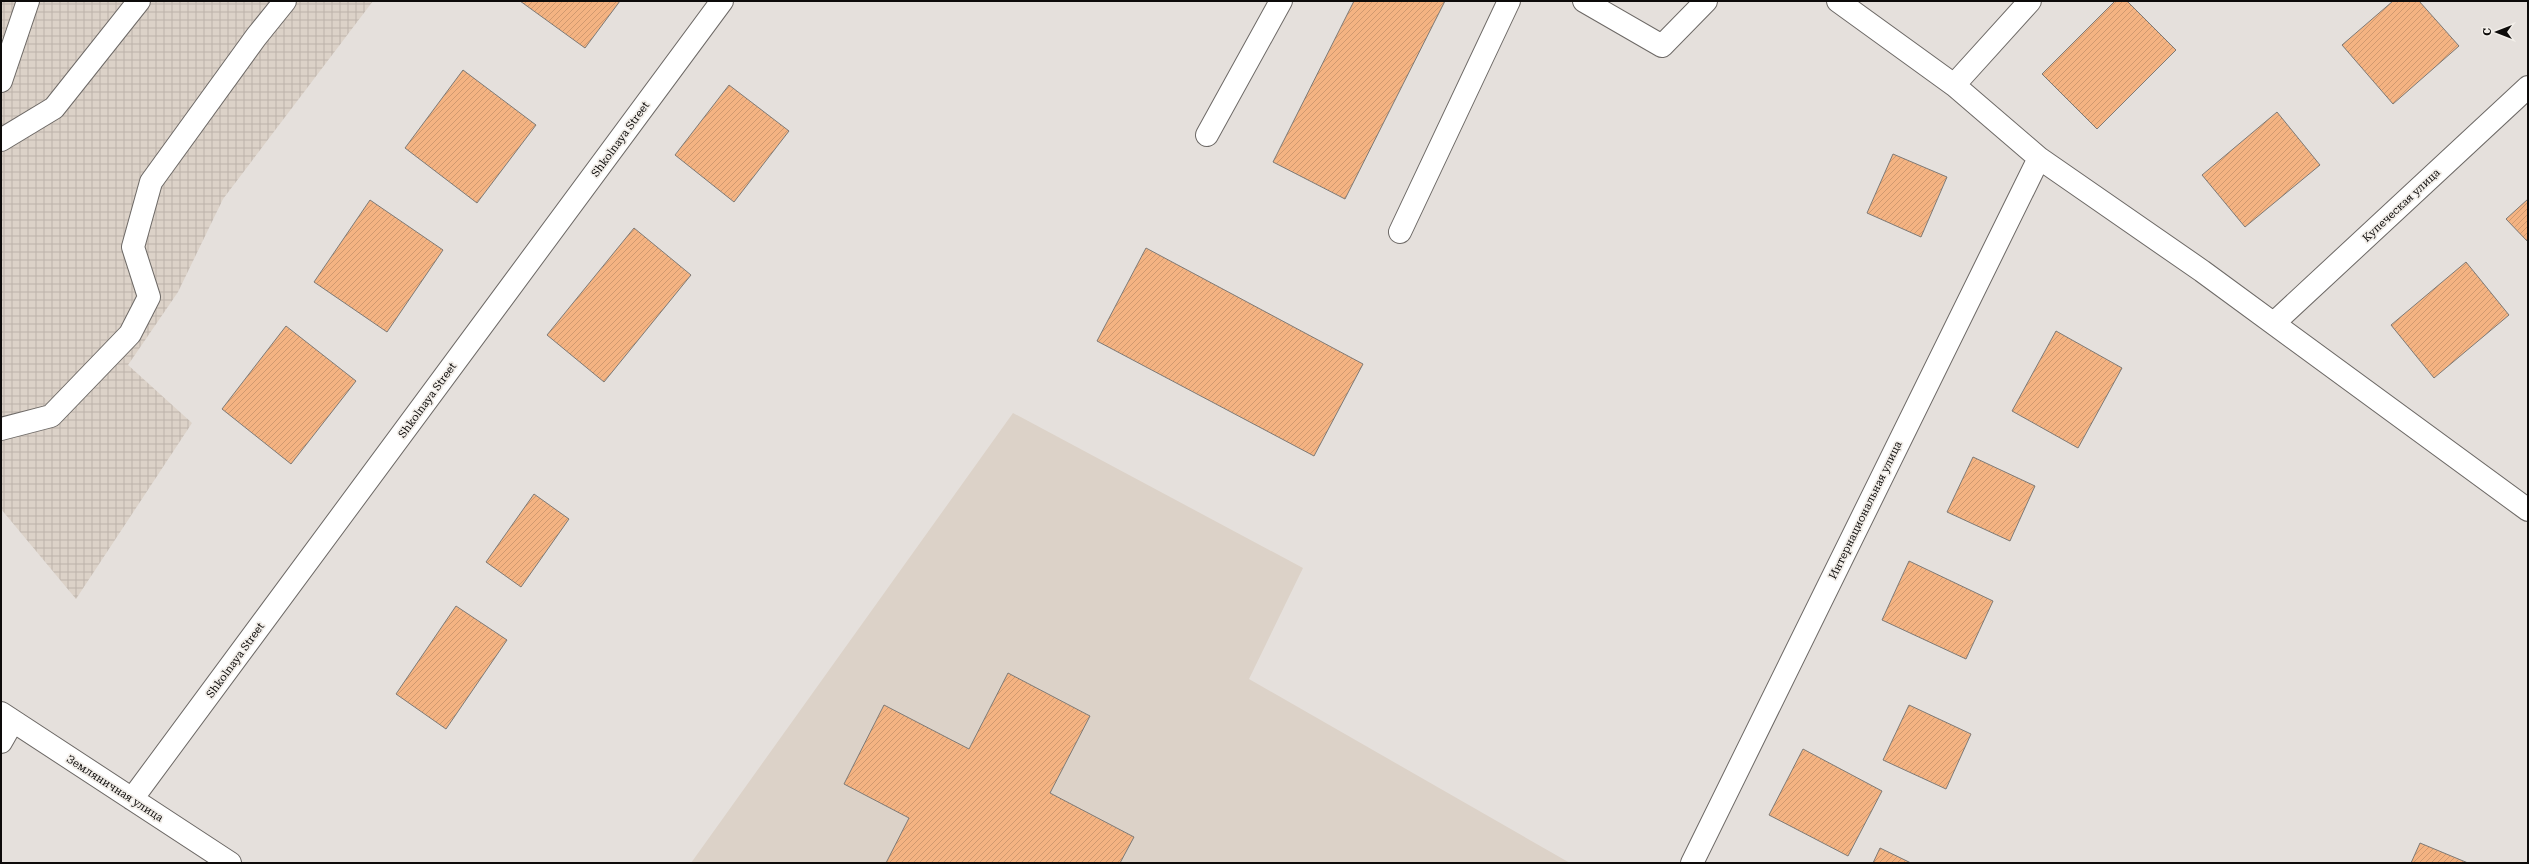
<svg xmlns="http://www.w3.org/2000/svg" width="2529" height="864" font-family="'Roboto Serif',serif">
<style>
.built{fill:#dcd2c8}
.industrial{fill:url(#industrial-grid)}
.building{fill:url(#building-hatch);stroke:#7e7a76}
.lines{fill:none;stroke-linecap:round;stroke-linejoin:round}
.lane-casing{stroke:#6d6966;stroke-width:24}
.street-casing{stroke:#6d6966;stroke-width:24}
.lane{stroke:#fff;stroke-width:22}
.street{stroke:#fff;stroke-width:22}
.labels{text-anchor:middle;stroke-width:3.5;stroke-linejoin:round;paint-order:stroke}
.street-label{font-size:11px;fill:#0d0b0a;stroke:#f2eee9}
</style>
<defs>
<pattern id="industrial-grid" width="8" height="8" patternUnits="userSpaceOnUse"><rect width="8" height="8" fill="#dcd2c8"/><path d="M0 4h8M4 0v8" fill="none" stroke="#bcb3aa"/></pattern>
<pattern id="building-hatch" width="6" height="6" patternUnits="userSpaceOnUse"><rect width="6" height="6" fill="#f4b382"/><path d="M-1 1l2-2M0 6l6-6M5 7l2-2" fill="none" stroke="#d0996f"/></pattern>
</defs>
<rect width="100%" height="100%" fill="#e5e0dc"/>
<path class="built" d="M 1013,413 L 1303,568 L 1249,679 L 1570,863 L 691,863 Z"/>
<path class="industrial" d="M 1,1 L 373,1 L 223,199 L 178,292 L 128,365 L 192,423 L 76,599 L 1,509 Z"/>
<path class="building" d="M 520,1 L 620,1 L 585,48 Z
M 1354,1 L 1445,1 L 1345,199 L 1273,162 Z
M 2115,1 L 2127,1 L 2176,50 L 2097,129 L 2042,74 Z
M 2393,1 L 2419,1 L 2459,46 L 2393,104 L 2342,45 Z
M 463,70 L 536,125 L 477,203 L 405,148 Z
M 729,85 L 789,131 L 734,202 L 675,155 Z
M 2277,112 L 2320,165 L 2245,227 L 2202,175 Z
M 1893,154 L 1947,177 L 1921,237 L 1867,213 Z
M 2528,199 L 2528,242 L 2506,219 Z
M 370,200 L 443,250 L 387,332 L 314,282 Z
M 634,228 L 691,275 L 604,382 L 547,335 Z
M 1146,248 L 1363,364 L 1314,456 L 1097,341 Z
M 2466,262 L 2509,315 L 2434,378 L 2391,325 Z
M 286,326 L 356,381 L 291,464 L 222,409 Z
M 2056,331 L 2122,368 L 2078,448 L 2012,411 Z
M 1973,457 L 2035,486 L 2010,541 L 1947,512 Z
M 534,494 L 569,519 L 521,587 L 486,562 Z
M 1909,561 L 1993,601 L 1966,659 L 1882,620 Z
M 456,606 L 507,640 L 446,729 L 396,694 Z
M 1008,673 L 1090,716 L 1050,793 L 1134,837 L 1120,863 L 886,863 L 909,818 L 844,784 L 884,705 L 969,749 Z
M 1909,705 L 1971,734 L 1946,789 L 1883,760 Z
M 1803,749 L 1882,791 L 1848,856 L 1769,815 Z
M 2420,843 L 2468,863 L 2411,863 Z
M 1880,848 L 1911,863 L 1873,863 Z"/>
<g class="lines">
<g class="lane-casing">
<path id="lane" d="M 1584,1 L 1662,46 L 1706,1
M 1,81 L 28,1
M 1207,135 L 1281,1
M 1,140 L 54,108 L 139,1
M 1400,232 L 1509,1
M 1,429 L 51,416 L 130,334 L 149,297 L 133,247 L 151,182 L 256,37 L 285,1"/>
</g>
<g class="street-casing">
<path id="street" d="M 1838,1 L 1954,85 L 2039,158 L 2202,271 L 2528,510
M 1954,85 L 2030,1
M 2274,323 L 2528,87
M 1,713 L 230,863
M 1,742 L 13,721
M 132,799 L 722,1
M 1692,863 L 2039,158"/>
</g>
<use href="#lane" class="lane"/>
<use href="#street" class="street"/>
</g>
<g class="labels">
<g class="street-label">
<text transform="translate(620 139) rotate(-54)" y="4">Shkolnaya Street</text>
<text transform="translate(2401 205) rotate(-43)" y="4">Купеческая улица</text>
<text transform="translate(427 400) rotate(-54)" y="4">Shkolnaya Street</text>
<text transform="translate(1865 510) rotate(-64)" y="4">Интернациональная улица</text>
<text transform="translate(235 660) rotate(-54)" y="4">Shkolnaya Street</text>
<text transform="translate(115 788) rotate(33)" y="4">Земляничная улица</text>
</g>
</g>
<rect width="2529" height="864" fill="none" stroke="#0d0b0a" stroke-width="4"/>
<g transform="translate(2497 32) rotate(270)" stroke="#f2eee9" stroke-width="3" paint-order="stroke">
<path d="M0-3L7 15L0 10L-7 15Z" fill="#0d0b0a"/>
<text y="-6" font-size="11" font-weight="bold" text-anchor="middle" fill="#0d0b0a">С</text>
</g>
</svg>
